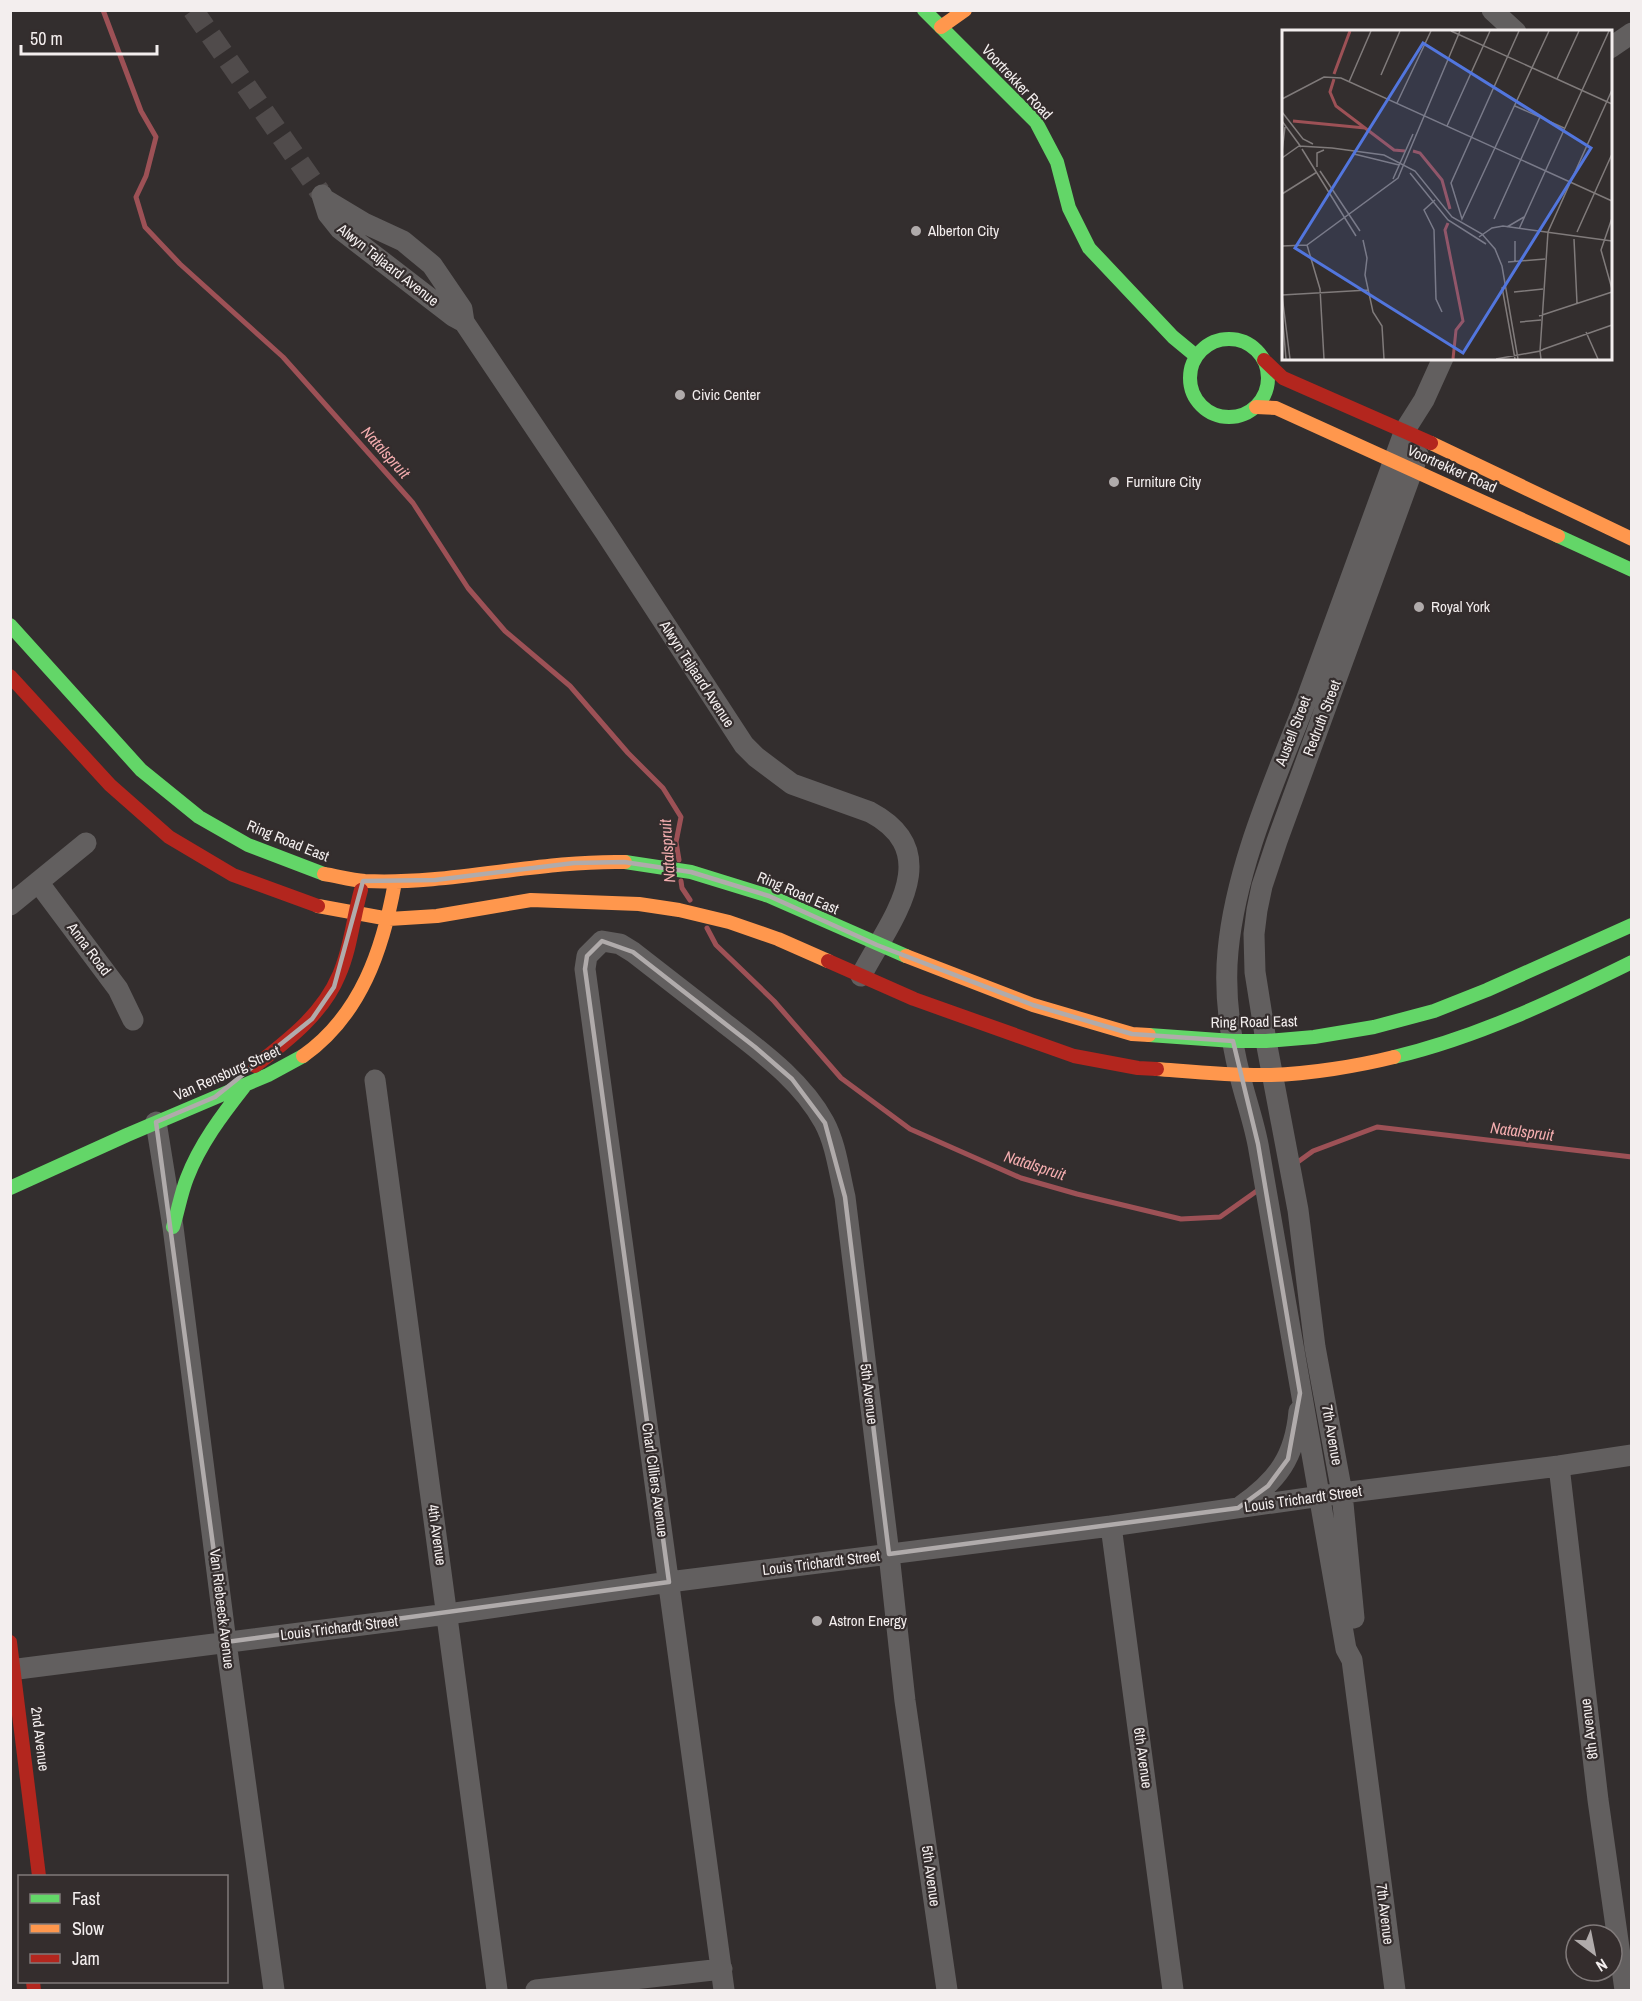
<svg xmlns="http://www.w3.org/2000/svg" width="1642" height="2001" font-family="'Archivo Narrow',sans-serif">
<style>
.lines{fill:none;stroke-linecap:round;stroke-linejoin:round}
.stream{stroke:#9d5156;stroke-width:5}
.street-tunnel{stroke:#504b4b;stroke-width:21;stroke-dasharray:21 10;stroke-linecap:butt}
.street{stroke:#625f5f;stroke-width:21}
.fast{stroke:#63d668;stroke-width:14}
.slow{stroke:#ff974d;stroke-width:14}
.jam{stroke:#b3261e;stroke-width:14}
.marked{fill:none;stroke:#b0abab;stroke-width:4.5;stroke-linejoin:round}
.poi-dot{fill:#b0abab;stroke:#342d2d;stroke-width:2}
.labels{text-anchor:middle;stroke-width:4.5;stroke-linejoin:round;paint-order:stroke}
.street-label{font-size:15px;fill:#f3eeee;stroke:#342d2d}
.poi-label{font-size:15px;fill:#f3eeee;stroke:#342d2d;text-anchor:start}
.water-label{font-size:16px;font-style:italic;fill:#f5aeb0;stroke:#342d2d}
.inset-river{fill:none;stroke:#9d5156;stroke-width:3}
.inset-road{fill:none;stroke:#807b7b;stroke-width:1.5}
.view{fill:#5276de;fill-opacity:0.15;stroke:#5276de;stroke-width:3}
.inset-edge{fill:none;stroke:#f3eeee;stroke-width:3}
</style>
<rect width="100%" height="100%" fill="#332e2e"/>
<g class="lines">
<path class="stream" d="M 103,10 L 141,111 L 156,137 L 146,176 L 136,197 L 145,227 L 180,264 L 283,357 L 413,503 L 468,588 L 505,631 L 570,686 L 628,753 L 663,788 L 681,817 L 676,842 L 679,860
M 681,881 L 682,888 L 690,900
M 707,928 L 716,945 L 774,1001 L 841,1078 L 910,1129 L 1021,1178 L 1077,1194 L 1181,1219 L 1220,1217 L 1261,1188
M 1295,1164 L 1313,1151 L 1377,1127 L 1632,1157"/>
<path class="street-tunnel" d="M 193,10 L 320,192"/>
<path class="street" d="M 1492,10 L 1516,32
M 1610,48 L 1632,33
M 322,195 L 328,214 L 340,229 L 453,316 L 464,322
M 324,199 L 364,223 L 403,241 L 432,265 L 462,309 L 464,322 L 605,532 L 744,745 L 756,757 L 792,784 L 870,812 C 949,854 888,923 861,976
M 38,882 L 118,989 L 133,1020
M 10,905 L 86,843
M 375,1080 L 497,1990
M 156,1122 L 173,1227 L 226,1642 L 274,1990
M 1559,1466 L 1598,1800 L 1625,1990
M 1241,1506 C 1278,1480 1295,1457 1299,1411
M 1111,1526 L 1173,1990
M 1354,1618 L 1342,1493 L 1315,1347 L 1298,1210 L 1266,1041 L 1255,972 L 1254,934 L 1257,910 L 1262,886 L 1277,841 L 1418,455
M 10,1670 L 448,1614 L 669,1582 L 1111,1526 L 1342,1493 L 1559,1466 L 1632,1455
M 536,1990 L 722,1969
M 724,1990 L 585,969 L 587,956 L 602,941 L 620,944 L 633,952 C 663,975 693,999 723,1022 C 760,1051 801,1080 824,1122 C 836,1144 839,1172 845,1197 L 889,1554 L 905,1701 L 947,1990
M 1395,1990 L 1352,1660 L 1346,1649 C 1317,1482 1287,1316 1259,1150 C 1255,1125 1246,1101 1240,1076 C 1230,1036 1224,992 1228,951 C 1236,865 1276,778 1307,698 C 1340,609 1372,519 1405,430 L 1424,400 L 1443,358"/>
<path class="fast" d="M 924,10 L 1036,122 L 1057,162 L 1069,208 L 1089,248 L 1173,337 L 1196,356
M1190 378a39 39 0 1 1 78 0a39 39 0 1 1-78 0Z
M 1558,536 L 1632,570
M 10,625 L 141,770 L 199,817 L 248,845 L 324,874
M 625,862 L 691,872 L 769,896 L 906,956
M 1149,1035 L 1233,1041 L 1266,1041 L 1314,1037 L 1374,1027 L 1434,1011 L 1487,990 L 1632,925
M 1394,1057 C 1478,1037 1555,1000 1632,962
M 10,1188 L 127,1135 L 268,1075 L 303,1056
M 173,1227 C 178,1211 181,1193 187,1178 C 200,1144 222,1115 244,1087"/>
<path class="slow" d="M 941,27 L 965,10
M 1256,407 L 1276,408 L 1558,536
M 1431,443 L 1632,539
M 324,874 C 337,876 351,880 365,881 C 452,885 538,860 625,862
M 318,906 L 389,919 L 437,916 L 531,900 L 639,904 L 679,910 L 729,922 L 778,939 L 828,961
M 906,956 L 1033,1005 L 1132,1034 L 1149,1035
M 303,1056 C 361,1015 383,949 395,882
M 1157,1069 C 1195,1072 1233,1076 1271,1075 C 1309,1074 1358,1066 1394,1057"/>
<path class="jam" d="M 1264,360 L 1283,378 L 1431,443
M 10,676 L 110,785 L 169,837 L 233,875 L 318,906
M 828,961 L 914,999 L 1074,1056 L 1138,1068 L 1157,1069
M 255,1066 C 287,1041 323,1014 339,975 C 351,948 353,918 361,890
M 10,1642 L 39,1876
M 33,1982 L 34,1990"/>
</g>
<path class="marked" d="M 624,862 L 691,872 L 769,896 L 877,945 L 1033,1005 L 1132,1034 L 1233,1041 L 1258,1144 L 1300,1393 L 1288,1459 L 1268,1486 L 1238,1508 L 889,1554 L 845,1197 L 825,1123 L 792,1079 L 755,1047 L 633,952 L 602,941 L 587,956 L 585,969 L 669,1582 L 226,1642 L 156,1122 L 215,1097 L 312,1019 L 334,987 L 363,881 L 435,880 L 574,863 Z"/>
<g class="poi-dot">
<circle cx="916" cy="231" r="6"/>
<circle cx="680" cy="395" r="6"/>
<circle cx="1114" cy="482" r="6"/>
<circle cx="1419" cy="607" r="6"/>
<circle cx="817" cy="1621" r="6"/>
</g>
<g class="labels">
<g class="street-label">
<text transform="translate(1017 82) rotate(47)" y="5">Voortrekker Road</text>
<text transform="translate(388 265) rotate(38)" y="5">Alwyn Taljaard Avenue</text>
<text transform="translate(1452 469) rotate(24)" y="5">Voortrekker Road</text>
<text transform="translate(697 674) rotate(57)" y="5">Alwyn Taljaard Avenue</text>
<text transform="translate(1322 718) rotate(-69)" y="5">Redruth Street</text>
<text transform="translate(1293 731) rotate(-69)" y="5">Austell Street</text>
<text transform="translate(288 841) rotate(22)" y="5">Ring Road East</text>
<text transform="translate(798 893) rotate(23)" y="5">Ring Road East</text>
<text transform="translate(89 949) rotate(53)" y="5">Anna Road</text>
<text transform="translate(1254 1022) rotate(-1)" y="5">Ring Road East</text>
<text transform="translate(227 1073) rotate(-24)" y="5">Van Rensburg Street</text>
<text transform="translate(869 1394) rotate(83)" y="5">5th Avenue</text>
<text transform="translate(1332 1435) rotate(80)" y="5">7th Avenue</text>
<text transform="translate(655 1480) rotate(82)" y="5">Charl Cilliers Avenue</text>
<text transform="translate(1303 1499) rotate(-8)" y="5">Louis Trichardt Street</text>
<text transform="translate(437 1535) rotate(82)" y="5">4th Avenue</text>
<text transform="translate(821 1563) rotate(-7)" y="5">Louis Trichardt Street</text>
<text transform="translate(222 1609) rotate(83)" y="5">Van Riebeeck Avenue</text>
<text transform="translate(339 1628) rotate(-7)" y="5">Louis Trichardt Street</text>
<text transform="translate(1589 1729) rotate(-97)" y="5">8th Avenue</text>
<text transform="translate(40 1739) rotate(83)" y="5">2nd Avenue</text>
<text transform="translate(1143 1758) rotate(82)" y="5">6th Avenue</text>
<text transform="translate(931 1876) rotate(82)" y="5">5th Avenue</text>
<text transform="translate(1385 1914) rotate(83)" y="5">7th Avenue</text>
</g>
<g class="poi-label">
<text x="928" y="236">Alberton City</text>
<text x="692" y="400">Civic Center</text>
<text x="1126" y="487">Furniture City</text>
<text x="1431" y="612">Royal York</text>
<text x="829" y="1626">Astron Energy</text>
</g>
<g class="water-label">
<text transform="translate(386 452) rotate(48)" y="6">Natalspruit</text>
<text transform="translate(667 851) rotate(-94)" y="6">Natalspruit</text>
<text transform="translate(1522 1131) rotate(7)" y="6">Natalspruit</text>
<text transform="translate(1035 1165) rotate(18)" y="6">Natalspruit</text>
</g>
</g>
<g transform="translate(1282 30)">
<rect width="330" height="330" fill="#332e2e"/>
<path class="inset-river" d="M 52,44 L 68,1M 52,49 L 48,62 L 54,76 L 112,120 L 123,121M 11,91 L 83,98M 131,121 L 138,123 L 160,150 L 168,179M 166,193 L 163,200 L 181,291 L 174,300 L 171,329"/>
<path class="inset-road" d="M 169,1 L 330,74M 237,1 L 169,153 L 180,189 L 267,1M 99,45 L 118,1M 275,49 L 297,1M 67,52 L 89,1M 0,69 L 42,47 L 59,48 L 330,171M 115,73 L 149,1M 233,76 L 282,98M 0,82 L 21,109 L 31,114M 0,91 L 19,117M 165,96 L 208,1M 20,119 L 74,206M 0,122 L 3,97M 72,124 L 117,135M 0,128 L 17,116 L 50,118 L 102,125 L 133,141 L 170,187 L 200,204 L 213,219 L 220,236 L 236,329M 35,137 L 35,123 L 42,120M 38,141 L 78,201M 128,143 L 166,190 L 204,214M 111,149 L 131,104M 0,164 L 35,142M 153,170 L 142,180 L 152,200 L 154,269 L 160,282M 330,188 L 319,220 L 330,259M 212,189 L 258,87M 225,197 L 242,187M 237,199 L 327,1M 295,202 L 330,124M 197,207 L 210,198 L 221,196 L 330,211M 292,209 L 295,273M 81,210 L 85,228 L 83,245 L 91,282 L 100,296 L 102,329M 233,211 L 233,231M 25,215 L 38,259 L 42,329M 0,216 L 25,215 L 116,148 L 178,1M 226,232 L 263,229M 220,257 L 233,329M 232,262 L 261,259M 0,265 L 86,260M 0,265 L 8,329M 0,282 L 4,329M 257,286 L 330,262M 238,292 L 259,290M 304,302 L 316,329M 214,329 L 258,321 L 266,202 L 330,60M 259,329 L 258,321 L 262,319 L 330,295"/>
<path class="view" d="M 141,13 L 309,118 L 181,323 L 13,218 Z"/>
<rect width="330" height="330" class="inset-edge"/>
</g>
<rect width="1642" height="2001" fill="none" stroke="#f3eeee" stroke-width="24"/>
<rect x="18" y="1875" width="210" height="108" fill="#342d2d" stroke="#807a7a" stroke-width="1.5"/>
<rect x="30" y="1894" width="30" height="9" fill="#63d668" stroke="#807a7a" stroke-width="1.5"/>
<text x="72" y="1905" font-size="18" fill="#f3eeee">Fast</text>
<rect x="30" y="1924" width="30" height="9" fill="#ff974d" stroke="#807a7a" stroke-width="1.5"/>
<text x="72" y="1935" font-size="18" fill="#f3eeee">Slow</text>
<rect x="30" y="1954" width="30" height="9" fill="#b3261e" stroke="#807a7a" stroke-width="1.5"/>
<text x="72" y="1965" font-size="18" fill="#f3eeee">Jam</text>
<g transform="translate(1594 1953) rotate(148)"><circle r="28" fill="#342d2d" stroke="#807a7a" stroke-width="1.5"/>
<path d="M0-4.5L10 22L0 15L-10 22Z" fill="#b0abab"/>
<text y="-9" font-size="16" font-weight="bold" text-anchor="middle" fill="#f3eeee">N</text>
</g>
<path d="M21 45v9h136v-9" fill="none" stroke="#f3eeee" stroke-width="3"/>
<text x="30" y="45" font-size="18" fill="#f3eeee" stroke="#342d2d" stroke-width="4.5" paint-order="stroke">50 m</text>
</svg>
